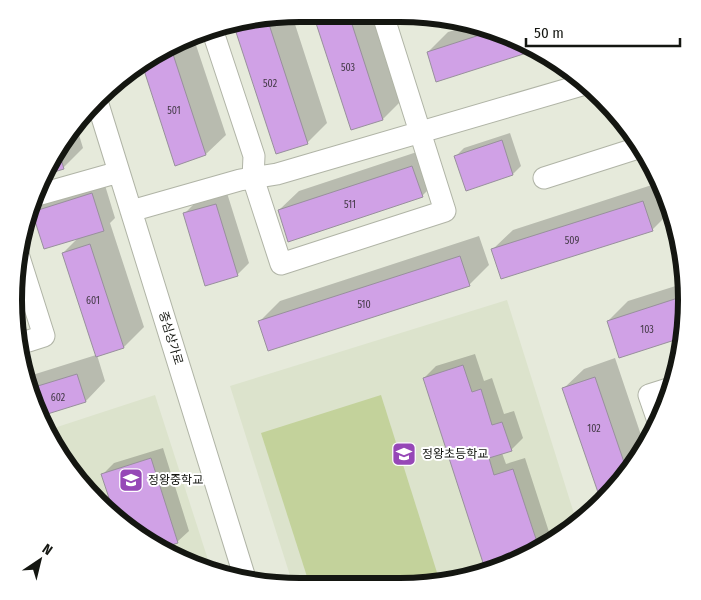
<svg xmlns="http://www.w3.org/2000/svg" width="701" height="600" font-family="'Fira Sans Condensed','Noto Sans KR',sans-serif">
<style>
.built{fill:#dce3cc}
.green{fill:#c3d29b}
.shadow{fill:#0003}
.building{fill:#d0a1e6;stroke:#98909c}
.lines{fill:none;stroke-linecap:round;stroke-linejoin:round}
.minor-casing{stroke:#b0b4a6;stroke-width:23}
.minor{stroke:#fff;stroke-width:21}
.labels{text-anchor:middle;stroke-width:4;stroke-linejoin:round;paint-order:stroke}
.number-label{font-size:10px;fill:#433946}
.street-label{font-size:12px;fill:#141611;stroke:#fff}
.poi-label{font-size:12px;fill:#141611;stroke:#fff;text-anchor:start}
.rim{fill:none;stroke:#141611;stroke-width:6}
</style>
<rect width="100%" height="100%" fill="#e6eadb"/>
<path class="built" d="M 507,300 L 577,523 L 493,571 L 420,586 L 293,585 L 230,386 Z
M 155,395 L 211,569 L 191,565 L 97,502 L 62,459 L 48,430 Z"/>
<path class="green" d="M 381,395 L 440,582 L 420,586 L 310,586 L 261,433 Z"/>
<path class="shadow" d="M 315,14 L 375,15 L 403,99 L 383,119 L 352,129 Z
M 292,15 L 327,123 L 307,143 L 277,153 L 234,22 Z
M 469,26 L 528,43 L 535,49 L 437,80 L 428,52 L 448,32 Z
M 193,36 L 226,135 L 206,154 L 143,64 L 173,43 Z
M 76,125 L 83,148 L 63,168 L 45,173 L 62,141 Z
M 510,133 L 521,166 L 513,174 L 467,189 L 456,156 L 464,148 Z
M 432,147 L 442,176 L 422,196 L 279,210 L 299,191 Z
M 104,182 L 115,218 L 110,223 L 144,327 L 124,347 L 97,355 L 105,381 L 86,401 L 40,415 L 29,392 L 26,377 L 96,355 L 63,253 L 79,237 L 34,212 L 45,200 Z
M 658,183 L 672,210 L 652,230 L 493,249 L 513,230 Z
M 227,193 L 249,263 L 237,275 L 184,214 L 196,202 Z
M 479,236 L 489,265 L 469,285 L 260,321 L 280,301 Z
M 682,284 L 687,318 L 682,337 L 620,357 L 608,321 L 628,301 Z
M 475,354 L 484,381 L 492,378 L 504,414 L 514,411 L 523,438 L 511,450 L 502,453 L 506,464 L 525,458 L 551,538 L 493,571 L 487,572 L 424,378 L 436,366 Z
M 615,358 L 644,444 L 602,500 L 564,388 L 584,369 Z
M 163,448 L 189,531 L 177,542 L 170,545 L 172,552 L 115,514 L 103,474 L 114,463 Z"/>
<path class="building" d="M 313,14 L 349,15 L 383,120 L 351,130 Z
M 267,18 L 308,144 L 276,154 L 233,23 Z
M 489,32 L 528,43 L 536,50 L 436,82 L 427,52 Z
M 170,45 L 206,155 L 175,166 L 142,64 Z
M 502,140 L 513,175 L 466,191 L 454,156 Z
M 58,149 L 64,169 L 44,175 Z
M 412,166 L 423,197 L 288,242 L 278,210 Z
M 92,193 L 104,231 L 44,249 L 32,212 Z
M 643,201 L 653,231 L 501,279 L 491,249 Z
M 216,204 L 238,276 L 205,286 L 183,213 Z
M 90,244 L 124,348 L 96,357 L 62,253 Z
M 460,256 L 470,286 L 268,351 L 258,321 Z
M 684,296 L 687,318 L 681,338 L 619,358 L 607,321 Z
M 463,365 L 472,392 L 481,389 L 492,425 L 502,422 L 512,451 L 489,458 L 494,475 L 513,469 L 538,545 L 493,571 L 486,572 L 423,378 Z
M 77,374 L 86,402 L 41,416 L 28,389 Z
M 595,377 L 626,468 L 601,501 L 562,388 Z
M 151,458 L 178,543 L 165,547 L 114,513 L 101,474 Z"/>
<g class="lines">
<g class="minor-casing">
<path id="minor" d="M 212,29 L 254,156 L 253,178 L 281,264 L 445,211 L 383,15
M 97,101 L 244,575
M 544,178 L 638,148
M 34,196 L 119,172
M 131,211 L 240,180 L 277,174 L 582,85
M 18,254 L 44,336 L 19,344
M 659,424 L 649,395 L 668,389"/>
</g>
<use href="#minor" class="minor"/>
</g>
<defs>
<g id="school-square" transform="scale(1.25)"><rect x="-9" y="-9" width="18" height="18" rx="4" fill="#9647b7" stroke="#fff"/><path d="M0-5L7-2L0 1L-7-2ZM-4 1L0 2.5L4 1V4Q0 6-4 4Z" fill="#fff"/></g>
</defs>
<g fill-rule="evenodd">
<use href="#school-square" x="404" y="454"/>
<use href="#school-square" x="131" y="480"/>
</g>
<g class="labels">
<g class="number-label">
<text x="348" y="71">503</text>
<text x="270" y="87">502</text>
<text x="174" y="114">501</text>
<text x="350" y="208">511</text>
<text x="572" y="244">509</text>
<text x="93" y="304">601</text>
<text x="364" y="308">510</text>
<text x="647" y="333">103</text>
<text x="58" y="401">602</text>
<text x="594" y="432">102</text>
</g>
<g class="street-label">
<text transform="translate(171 338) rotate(73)" y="4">중심상가로</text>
</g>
<g class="poi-label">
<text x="422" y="458">정왕초등학교</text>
<text x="148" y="484">정왕중학교</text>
</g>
</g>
<path d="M0 0H701V600H0ZM300 22H400A278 278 0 0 1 678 300V300A278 278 0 0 1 400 578H300A278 278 0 0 1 22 300V300A278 278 0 0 1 300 22Z" fill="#fff" fill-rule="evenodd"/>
<path class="rim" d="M300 22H400A278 278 0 0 1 678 300V300A278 278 0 0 1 400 578H300A278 278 0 0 1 22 300V300A278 278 0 0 1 300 22Z"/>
<g transform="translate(40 560) rotate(35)" stroke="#ffffff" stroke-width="4" paint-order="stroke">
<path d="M0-4L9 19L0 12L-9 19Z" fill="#141611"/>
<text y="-8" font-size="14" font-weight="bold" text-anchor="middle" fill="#141611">N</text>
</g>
<path d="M526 38v8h154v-8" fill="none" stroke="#141611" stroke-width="2.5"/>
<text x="534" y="38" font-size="15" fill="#141611" stroke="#ffffff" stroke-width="4" paint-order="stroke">50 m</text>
</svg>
